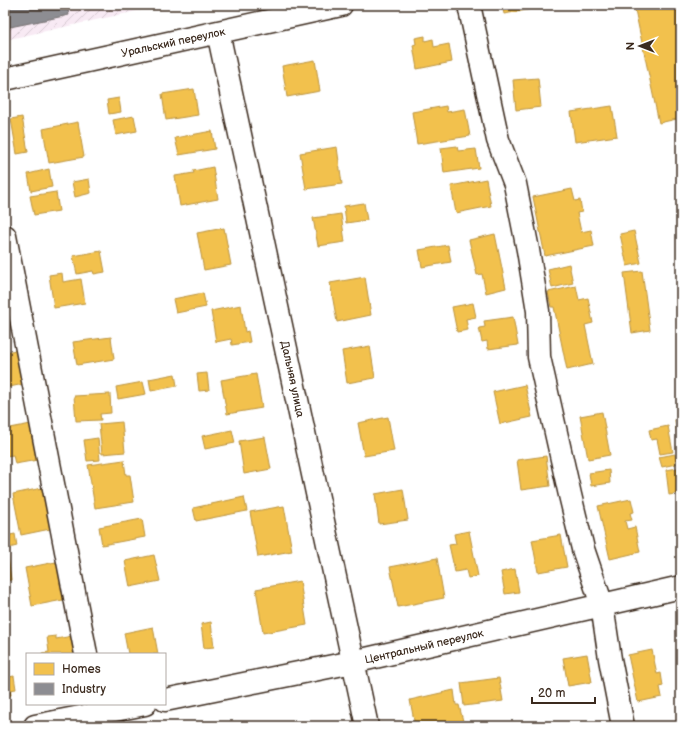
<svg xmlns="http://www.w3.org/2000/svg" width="686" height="731" font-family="'Balsamiq Sans',sans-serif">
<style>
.industrial{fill:url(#industrial-furrows)}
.homes{fill:#f2c14e;stroke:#bb9440}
.industry{fill:#8d8d92;stroke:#746f6f}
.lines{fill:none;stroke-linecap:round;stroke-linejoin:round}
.minor-casing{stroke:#3b2a1e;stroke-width:25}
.minor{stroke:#fff;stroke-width:22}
.labels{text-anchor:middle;stroke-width:4;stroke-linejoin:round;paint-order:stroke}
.street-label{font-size:11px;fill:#3b2a1e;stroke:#fff}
</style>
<defs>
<pattern id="industrial-furrows" width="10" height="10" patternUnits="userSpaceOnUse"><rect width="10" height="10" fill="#f8eaf4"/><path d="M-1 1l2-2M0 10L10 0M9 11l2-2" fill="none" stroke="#d6c9d1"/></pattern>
</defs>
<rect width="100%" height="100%" fill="#fff"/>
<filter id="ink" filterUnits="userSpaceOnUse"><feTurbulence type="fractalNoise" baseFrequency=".025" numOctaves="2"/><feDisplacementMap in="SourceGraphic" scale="8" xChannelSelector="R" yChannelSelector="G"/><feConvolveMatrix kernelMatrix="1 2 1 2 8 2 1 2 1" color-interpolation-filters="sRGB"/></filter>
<g filter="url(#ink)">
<path class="industrial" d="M 5,5 L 164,5 L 5,40 Z"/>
<path class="homes" d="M 502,5 L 549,5 L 549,6 L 504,14 Z
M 634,5 L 676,5 L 681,29 L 681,118 L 659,123 Z
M 425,36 L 425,41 L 433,39 L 434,47 L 449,44 L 452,62 L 417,69 L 413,45 L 416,44 L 415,38 Z
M 315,60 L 320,91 L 287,97 L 282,66 Z
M 538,78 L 541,107 L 516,110 L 513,80 Z
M 194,89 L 198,115 L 166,120 L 162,94 Z
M 119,98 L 121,112 L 109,114 L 107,100 Z
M 446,106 L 447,112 L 465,109 L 470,136 L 417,144 L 412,112 Z
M 612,106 L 617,136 L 575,142 L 571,112 Z
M 134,116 L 137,131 L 116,135 L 113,120 Z
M 22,117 L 28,152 L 17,154 L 11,119 Z
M 78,122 L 84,157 L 49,163 L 43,129 Z
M 212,131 L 215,149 L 179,155 L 175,138 Z
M 457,146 L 458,151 L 476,149 L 479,168 L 444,173 L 441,148 Z
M 337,147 L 342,184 L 306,189 L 300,153 Z
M 681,164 L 681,187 L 677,165 Z
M 213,167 L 218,199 L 180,206 L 175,176 L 194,173 L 193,171 Z
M 49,169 L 52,187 L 31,191 L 28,174 Z
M 89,179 L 91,193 L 75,197 L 72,182 Z
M 486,179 L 491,206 L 456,213 L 451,186 Z
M 572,189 L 575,201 L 580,200 L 582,212 L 577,213 L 581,232 L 591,230 L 594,246 L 545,256 L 533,197 Z
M 56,192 L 59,211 L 34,215 L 30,196 Z
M 364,203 L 367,220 L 346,223 L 344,206 Z
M 341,214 L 345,242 L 318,246 L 313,218 Z
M 224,228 L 231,265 L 204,270 L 197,233 Z
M 634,231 L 641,263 L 627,266 L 620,234 Z
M 495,234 L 506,288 L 486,293 L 482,274 L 477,275 L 469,240 Z
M 448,245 L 451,262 L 422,267 L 419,250 Z
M 101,251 L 105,272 L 94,274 L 93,271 L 77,274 L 73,256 Z
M 569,264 L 573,283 L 552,288 L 548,269 Z
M 642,271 L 650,330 L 632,333 L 624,273 Z
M 62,273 L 63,282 L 81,279 L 85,303 L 54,308 L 49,275 Z
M 365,277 L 371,315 L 337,322 L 330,283 Z
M 576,286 L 579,300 L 588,298 L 593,323 L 585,325 L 593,364 L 567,370 L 554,307 L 551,307 L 548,292 Z
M 5,287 L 14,323 L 5,324 Z
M 203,293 L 206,307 L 176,313 L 173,299 Z
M 473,303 L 476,317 L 466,319 L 468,330 L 457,332 L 452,307 Z
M 241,305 L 245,332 L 248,331 L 250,342 L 232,345 L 231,339 L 216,342 L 211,311 Z
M 513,317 L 518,345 L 488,349 L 487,341 L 482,342 L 479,328 L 485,327 L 484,321 Z
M 111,337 L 114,359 L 77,365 L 73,342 Z
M 370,346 L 375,378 L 347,383 L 342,351 Z
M 22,349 L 28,383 L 5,388 L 5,352 Z
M 207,373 L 209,390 L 199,391 L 197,374 Z
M 175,374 L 177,386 L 151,391 L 149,379 Z
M 256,374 L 262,408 L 227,414 L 221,380 Z
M 143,382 L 146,394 L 118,399 L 116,387 Z
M 525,385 L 532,417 L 500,424 L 493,392 Z
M 110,394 L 111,413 L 100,414 L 101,420 L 76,421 L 74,396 Z
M 602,412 L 610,455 L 588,459 L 580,416 Z
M 388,417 L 394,451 L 364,456 L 358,423 Z
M 681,418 L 681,449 L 680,449 L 675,420 Z
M 122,422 L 125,452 L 102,454 L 99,424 Z
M 36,423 L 43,459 L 15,464 L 13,455 L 6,456 L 5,429 Z
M 668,426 L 673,452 L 660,454 L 657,439 L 651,440 L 649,430 Z
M 232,430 L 235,443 L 205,449 L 202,436 Z
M 265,437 L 271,469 L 244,474 L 239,441 Z
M 98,438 L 100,460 L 87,461 L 84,440 Z
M 675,454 L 676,464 L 662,467 L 659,457 Z
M 546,456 L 550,486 L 521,490 L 517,460 Z
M 124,460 L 126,475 L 130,475 L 134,502 L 95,508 L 88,465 Z
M 678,468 L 681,493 L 669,495 L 666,470 Z
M 609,470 L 610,483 L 591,486 L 589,473 Z
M 47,487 L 55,528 L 21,535 L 13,494 Z
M 403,489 L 408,520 L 379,524 L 375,494 Z
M 244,497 L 247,511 L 196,521 L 193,508 Z
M 631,499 L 634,512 L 630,513 L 632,520 L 625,521 L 627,529 L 635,527 L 640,552 L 610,559 L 598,506 Z
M 284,506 L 292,551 L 258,557 L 250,512 Z
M 142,519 L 145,537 L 102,545 L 99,527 Z
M 469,531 L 478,576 L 468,578 L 466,570 L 455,572 L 449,545 L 456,544 L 454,534 Z
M 15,534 L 17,546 L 5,549 L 5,536 Z
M 561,535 L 567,567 L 538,572 L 532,540 Z
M 5,555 L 8,555 L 11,580 L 5,581 Z
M 154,555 L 160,581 L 130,587 L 125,561 Z
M 437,558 L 444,598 L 398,607 L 390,567 Z
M 61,561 L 68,599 L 32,606 L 25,568 Z
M 515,569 L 519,592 L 505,594 L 501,572 Z
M 300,581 L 307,625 L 263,633 L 256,589 Z
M 211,622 L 214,647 L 204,648 L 201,624 Z
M 153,627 L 158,654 L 128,654 L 124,633 Z
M 78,635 L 81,654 L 42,654 L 42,653 L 49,652 L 47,637 L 56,636 L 56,639 Z
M 652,650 L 657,674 L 661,673 L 663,686 L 660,687 L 662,697 L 638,702 L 628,655 Z
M 587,654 L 592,682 L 568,686 L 563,658 Z
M 5,657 L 9,677 L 14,676 L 16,689 L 10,690 L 11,695 L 5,696 Z
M 499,678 L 503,701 L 464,706 L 461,683 Z
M 454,690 L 456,705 L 459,705 L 463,721 L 437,726 L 415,726 L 410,700 Z
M 601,722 L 602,726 L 581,726 Z"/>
<path class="industry" d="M 5,5 L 67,5 L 69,15 L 5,28 Z"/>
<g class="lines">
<g class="minor-casing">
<path id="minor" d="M 469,5 L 498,140 L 515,184 L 528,250 L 538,311 L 539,357 L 570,495 L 583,549 L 602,605 L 610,659 L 623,726
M 218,32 L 367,726
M 5,79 L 341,5
M 5,236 L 86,654
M 165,700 L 353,662 L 681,587
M 35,726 L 145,704"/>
</g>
<use href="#minor" class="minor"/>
</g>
</g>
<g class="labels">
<g class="street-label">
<text transform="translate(173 42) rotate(-12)" y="4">Уральский переулок</text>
<text transform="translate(293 379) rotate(78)" y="4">Дальняя улица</text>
<text transform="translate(424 646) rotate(-13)" y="4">Центральный переулок</text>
</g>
</g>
<rect width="686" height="731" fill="none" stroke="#fff" stroke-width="20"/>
<rect x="10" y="10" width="666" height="711" fill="none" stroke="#3b2a1e" stroke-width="1.5" filter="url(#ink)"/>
<rect x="26" y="653" width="140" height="52" fill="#ffffff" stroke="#b1aaa5"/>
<rect x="34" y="663" width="20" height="12" fill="#f2c14e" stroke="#b1aaa5"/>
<text x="62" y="673" font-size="12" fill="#3b2a1e">Homes</text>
<rect x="34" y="683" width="20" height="12" fill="#8d8d92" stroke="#b1aaa5"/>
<text x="62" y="693" font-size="12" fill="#3b2a1e">Industry</text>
<g transform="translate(640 46) rotate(270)" stroke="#ffffff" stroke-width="3" paint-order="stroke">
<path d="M0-3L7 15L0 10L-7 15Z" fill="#3b2a1e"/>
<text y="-6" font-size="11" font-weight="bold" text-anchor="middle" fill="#3b2a1e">N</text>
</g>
<path d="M532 697v6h63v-6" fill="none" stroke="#3b2a1e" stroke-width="2"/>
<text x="538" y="697" font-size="12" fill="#3b2a1e" stroke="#ffffff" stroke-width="3" paint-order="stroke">20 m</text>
</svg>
